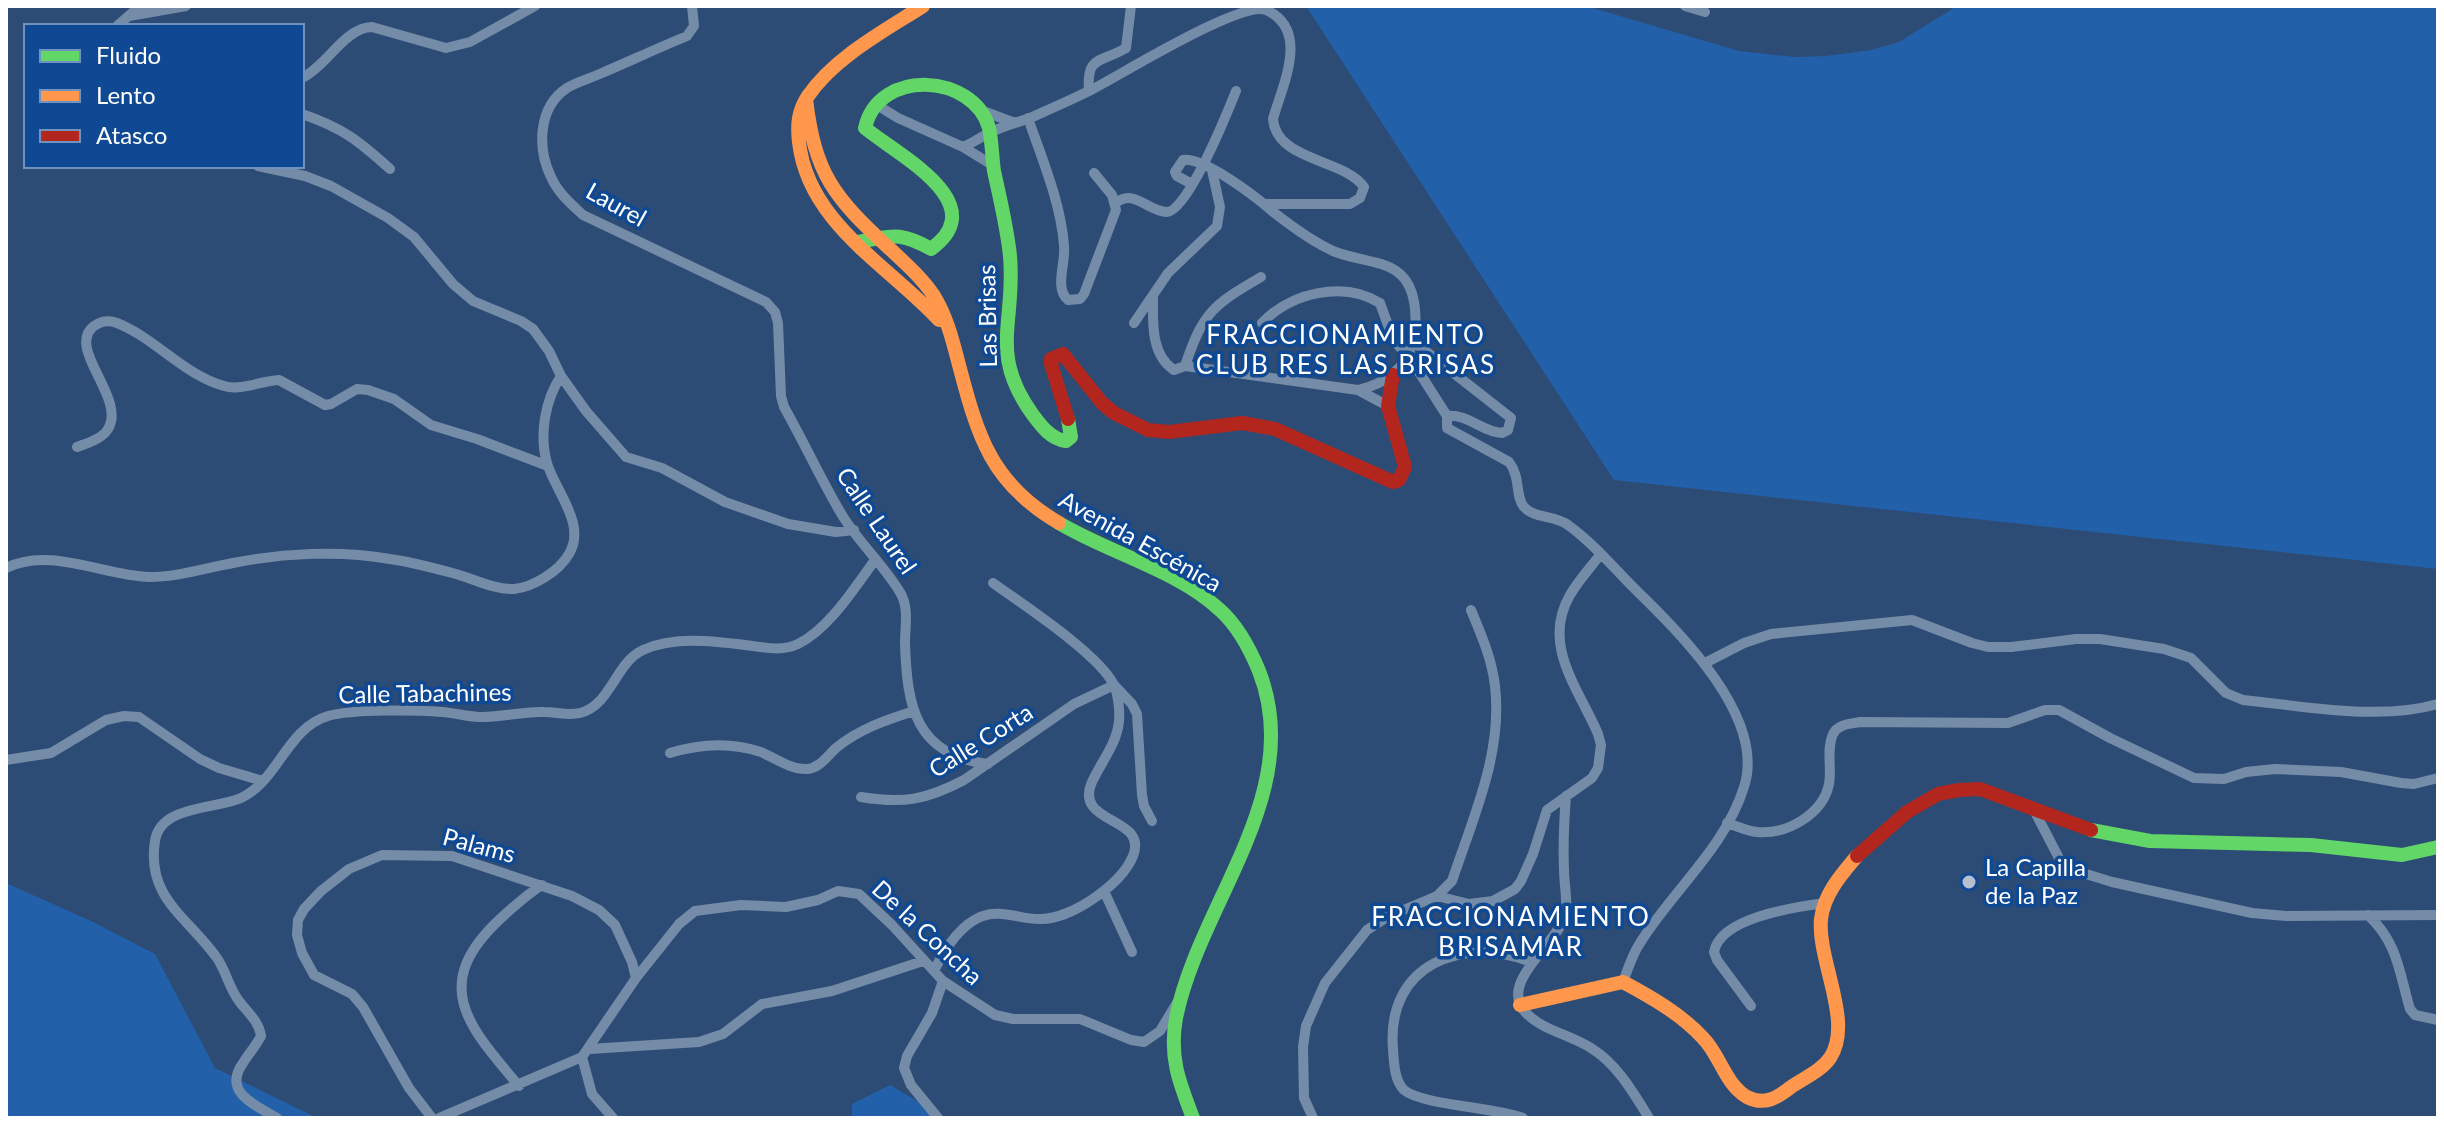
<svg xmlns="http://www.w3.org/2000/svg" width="2444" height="1124" font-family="Lato,sans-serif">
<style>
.green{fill:#2260aa}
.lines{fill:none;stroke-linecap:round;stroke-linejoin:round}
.street{stroke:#758ca8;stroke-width:10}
.fast{stroke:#63d668;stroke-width:14}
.slow{stroke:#ff974d;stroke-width:14}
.jam{stroke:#b3261e;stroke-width:14}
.street-bridge{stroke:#758ca8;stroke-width:10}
.poi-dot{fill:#b6c0cf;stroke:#0f4993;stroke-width:3}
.labels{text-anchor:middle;stroke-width:7;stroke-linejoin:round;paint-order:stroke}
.street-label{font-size:24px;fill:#fff;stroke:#0f4993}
.poi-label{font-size:24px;fill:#fff;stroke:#0f4993;text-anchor:start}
.neighbourhood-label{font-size:26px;letter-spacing:2px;fill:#fff;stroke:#0f4993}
</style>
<rect width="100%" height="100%" fill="#2d4c75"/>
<path class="green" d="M 1306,6 L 1586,6 L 1739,51 L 1794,57 L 1826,56 L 1871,50 L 1899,42 L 1957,6 L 2438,6 L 2438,569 L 1614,480 Z
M 6,883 L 91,921 L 155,954 L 215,1068 L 317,1118 L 6,1118 Z
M 890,1085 L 946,1118 L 852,1118 L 852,1104 Z"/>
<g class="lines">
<path class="street" d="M 692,6 L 694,26 L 687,36 C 658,48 630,61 602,73 C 591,78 577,82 567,88 C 538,107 537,148 551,177 C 558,193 571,204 583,215 L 766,302 L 775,312 L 778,323 L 781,396 L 784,407 C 804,442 821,480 842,515 C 859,543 885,566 901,594 C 909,609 905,627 905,643 C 907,706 915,755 988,764
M 1685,6 L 1705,12
M 129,16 L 186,6
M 117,26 L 140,6
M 302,78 C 328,65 344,28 372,27 L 446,48 L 470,42 L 535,6
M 1089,91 C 1086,55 1101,63 1126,48 L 1131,6
M 877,105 L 898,118 L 963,147 C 973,143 980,137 990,133 C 1002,126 1016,123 1030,118 C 1050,109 1071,100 1091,90 C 1119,76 1241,0 1266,10 C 1311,30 1282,86 1273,119 C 1276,161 1345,159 1364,187 L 1360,198 L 1350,204 L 1264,204
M 983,111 L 1015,123
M 302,114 C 343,128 359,141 390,169
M 1028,118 C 1042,159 1061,203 1064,246 C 1066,263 1054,288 1068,300 L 1080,299 L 1084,294 L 1116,210 L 1112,195 L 1094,173
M 963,147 L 994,166
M 258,166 L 305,176 L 331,186 L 388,218 L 414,237 L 453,284 L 473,301 L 521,321 L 533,329 L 549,351 L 561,376 L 586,411 L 626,457 L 662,468 L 725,502 L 788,524 L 836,532 L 854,530
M 1192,184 L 1177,176 L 1175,172 L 1183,160 C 1204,157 1255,196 1272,211 C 1291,226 1311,241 1333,251 C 1370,266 1410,256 1415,309 C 1416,321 1416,334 1412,345 C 1404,371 1384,384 1358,390 L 1185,366 C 1203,312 1213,305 1261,277
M 1116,203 C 1134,188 1148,212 1167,212 C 1188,211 1228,111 1236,91
M 1153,295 C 1153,321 1150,354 1174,370 L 1185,366
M 1134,323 L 1168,273 L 1217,226 L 1220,207 L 1212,170
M 1262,323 C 1291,293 1343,280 1380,303 L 1393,339 L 1399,346
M 1414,342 L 1511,418 L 1508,430 L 1502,433 C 1482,432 1467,413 1447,416 L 1447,428 L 1509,462 C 1521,477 1515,497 1524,507 C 1535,519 1555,515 1568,525 C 1592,542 1613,567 1634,588 C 1678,631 1767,717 1744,787 C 1725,848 1673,890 1640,943 C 1632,955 1628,969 1623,982
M 1419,372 L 1447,416
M 1358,390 L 1388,406
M 77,447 C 87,443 102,439 108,429 C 127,398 65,348 94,326 C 101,321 109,320 117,323 C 155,338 184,375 224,386 C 242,391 260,381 279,380 L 325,405 L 331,404 L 357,389 L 368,390 L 394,399 L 431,425 L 477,439 L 548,466
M 6,568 C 50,546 104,576 149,577 C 178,577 205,568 233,563 C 283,553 340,550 390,559 C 412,562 434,568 456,574 C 474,579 495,590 514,589 C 534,587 559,571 569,554 C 587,524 555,491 547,463 C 539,435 545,400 561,376
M 1705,663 L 1744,643 L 1771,634 L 1912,620 L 1972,643 L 1988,647 L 2011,647 L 2076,639 L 2100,639 L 2164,649 L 2191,658 L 2226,693 L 2243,700 C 2305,706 2378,721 2438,704
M 670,753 C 699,744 731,742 761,752 C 775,758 791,770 807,769 C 820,768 827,756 836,748 C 859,729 886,720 914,711
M 6,760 L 51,753 L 106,720 L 124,716 L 139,717 L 200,759 L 219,768 L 263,781
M 1566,796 C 1564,821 1563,845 1564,870 C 1564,885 1569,904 1564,918 C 1556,944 1497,984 1526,1013 C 1542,1030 1571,1035 1591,1048 C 1617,1064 1633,1092 1649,1118
M 861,797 C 903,804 926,800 964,780 L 1074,704 L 1114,685 L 1132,704 L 1137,714 L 1142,795 L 1144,806 L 1152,821
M 2034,810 L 2061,862 L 2070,869 L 2112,882 L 2252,913 L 2286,916 L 2438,915
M 1727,823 C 1737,826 1747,831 1757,832 C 1787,835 1823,814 1829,784 C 1832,768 1826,749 1833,734 C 1838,724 1850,724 1860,722 L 2008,723 L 2045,710 L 2059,710 L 2110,738 L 2194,778 L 2224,779 L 2246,772 L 2275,769 L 2341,772 L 2401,783 L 2414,784 L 2438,778
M 1104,891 L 1132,952
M 1437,896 L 1452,881 C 1473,818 1503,753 1495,686 C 1492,659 1481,634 1471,610
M 2368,915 C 2398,943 2399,972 2410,1009 L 2415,1015 L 2438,1020
M 934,971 C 944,950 958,927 980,917 C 1000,908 1021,920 1041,919 C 1071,919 1121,885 1133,856 C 1149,816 1073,825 1092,782 C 1101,762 1117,744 1119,721 C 1120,711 1118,694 1114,685 C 1099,654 1022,604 993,583
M 1751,1006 L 1717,960 L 1714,952 C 1720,917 1796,907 1825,903
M 590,1049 L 699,1042 L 723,1034 L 762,1004 L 832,991 L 923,961
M 582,1057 L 592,1094 L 613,1118
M 519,1086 C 468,1026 430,985 499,920 C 513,907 526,895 542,885
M 277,1118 C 255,1105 222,1092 243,1063 C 249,1053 256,1046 261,1036 C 259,1021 247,1012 239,1001 C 229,988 226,971 217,958 C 188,917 146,898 155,841 C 160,805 217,809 241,798 C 278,781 287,728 328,716 C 352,709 416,710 442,712 C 454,713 466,716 478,717 C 500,718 522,711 544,712 C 556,712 568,716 580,713 C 611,705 616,662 643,650 C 673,636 713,641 745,645 C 763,647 781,652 798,644 C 829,629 855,587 875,560
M 432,1118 L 409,1088 L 363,1007 L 352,994 L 314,975 L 302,953 L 297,935 L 298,920 L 304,909 L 321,891 L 349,869 L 382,855 L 452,856 L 572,896 L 599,910 L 615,925 L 632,962 L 636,978
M 439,1118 L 582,1057 L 636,978 L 679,924 L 695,911 L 741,905 L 786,907 L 818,900 L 838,891 L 859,894 L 892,925 L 943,981 L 995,1015 L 1013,1019 L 1080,1019 L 1131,1040 L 1144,1042 L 1160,1031 L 1178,1001
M 938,1118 L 911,1085 L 904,1068 L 907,1056 L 932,1013 L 943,981
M 1313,1118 L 1304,1098 L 1303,1047 L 1306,1026 L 1325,983 L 1367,930 L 1387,917 L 1437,896 L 1469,904 L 1493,901 L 1515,889 L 1521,881 L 1533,854 L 1547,810 L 1592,778 L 1598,768 L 1601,745 L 1598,734 C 1579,689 1541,645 1570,595 C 1578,581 1590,568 1600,555
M 1523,1118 C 1494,1107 1422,1105 1404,1090 C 1394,1080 1394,1062 1393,1049 C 1386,965 1461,935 1531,962"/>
<path class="fast" d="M 858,242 C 893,236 899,231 931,249 C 995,203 896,154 865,128 C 879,67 974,74 989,128 C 992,142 992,157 994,171 C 1000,199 1007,227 1010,256 C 1016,323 988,353 1033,415 C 1042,427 1051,439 1066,441 L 1071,437 L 1068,419
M 1059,523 C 1109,553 1177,570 1220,610 C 1238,626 1250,649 1259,671 C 1307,793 1199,903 1176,1018 C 1169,1057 1179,1082 1193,1118
M 2091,830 L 2150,841 L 2311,845 L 2402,855 L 2438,847"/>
<path class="slow" d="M 923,6 C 884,31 835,57 808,96 C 798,111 797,125 799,142 C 808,223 888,265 939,320
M 806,99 C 815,175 834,197 889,248 C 905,263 922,278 934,296 C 947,317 953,342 959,365 C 978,437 991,483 1059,523
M 1520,1005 L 1623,982 C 1651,997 1681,1014 1703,1038 C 1720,1055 1725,1084 1747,1097 C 1764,1106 1777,1098 1791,1087 C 1804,1078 1821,1071 1830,1058 C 1854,1022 1817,960 1821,919 C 1824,894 1841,875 1857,856"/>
<path class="jam" d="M 1068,419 L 1051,364 L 1051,359 L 1063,354 L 1102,403 L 1114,413 L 1148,430 L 1169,432 L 1242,423 L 1275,429 L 1393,482 L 1399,480 L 1405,467 L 1388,406 L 1393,375
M 1857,856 L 1907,812 L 1938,794 L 1959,790 L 1980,789 L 2091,830"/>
<path class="street-bridge" d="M 1399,346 L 1419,372"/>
</g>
<circle class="poi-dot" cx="1969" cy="882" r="8"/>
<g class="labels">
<g class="street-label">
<text transform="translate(616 205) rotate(29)" y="8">Laurel</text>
<text transform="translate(988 316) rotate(-91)" y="8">Las Brisas</text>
<text transform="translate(876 521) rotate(56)" y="8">Calle Laurel</text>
<text transform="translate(1140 542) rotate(29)" y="8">Avenida Escénica</text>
<text transform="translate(425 694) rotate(-1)" y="8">Calle Tabachines</text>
<text transform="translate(981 741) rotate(-32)" y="8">Calle Corta</text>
<text transform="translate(479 846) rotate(15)" y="8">Palams</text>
<text transform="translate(927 933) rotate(43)" y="8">De la Concha</text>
</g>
<g class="poi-label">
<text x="1985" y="876">La Capilla<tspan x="1985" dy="28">de la Paz</tspan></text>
</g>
<g class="neighbourhood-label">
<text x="1346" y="344">FRACCIONAMIENTO<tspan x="1346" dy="30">CLUB RES LAS BRISAS</tspan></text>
<text x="1511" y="926">FRACCIONAMIENTO<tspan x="1511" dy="30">BRISAMAR</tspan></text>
</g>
</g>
<rect width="2444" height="1124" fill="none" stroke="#ffffff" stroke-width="16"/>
<rect x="24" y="24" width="280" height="144" fill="#0f4993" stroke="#6f92be" stroke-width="2"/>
<rect x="40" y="50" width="40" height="12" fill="#63d668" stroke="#6f92be" stroke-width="2"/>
<text x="96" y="64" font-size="24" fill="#ffffff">Fluido</text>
<rect x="40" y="90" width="40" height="12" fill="#ff974d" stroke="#6f92be" stroke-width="2"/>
<text x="96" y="104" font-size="24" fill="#ffffff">Lento</text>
<rect x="40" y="130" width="40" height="12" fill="#b3261e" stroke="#6f92be" stroke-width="2"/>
<text x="96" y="144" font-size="24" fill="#ffffff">Atasco</text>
</svg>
